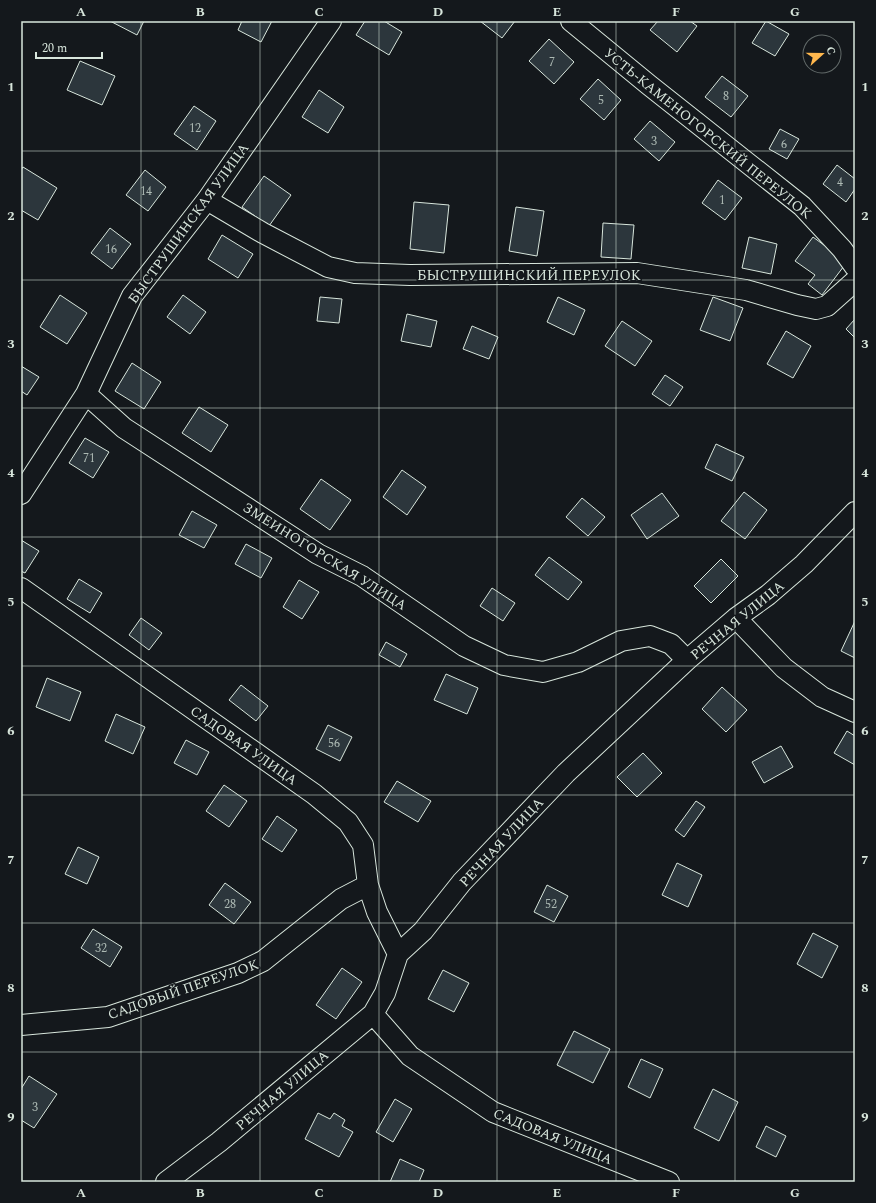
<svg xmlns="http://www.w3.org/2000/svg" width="876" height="1203" font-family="Spectral,serif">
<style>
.building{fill:#2c363c;stroke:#d8e6dc}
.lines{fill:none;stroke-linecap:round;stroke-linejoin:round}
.minor-casing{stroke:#d8e6dc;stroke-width:22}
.minor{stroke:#14181c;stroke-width:20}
.grid{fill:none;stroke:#d8e6dc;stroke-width:1;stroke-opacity:0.55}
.labels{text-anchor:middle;stroke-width:3;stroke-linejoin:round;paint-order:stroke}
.number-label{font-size:12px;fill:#adbab4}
.street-label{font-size:14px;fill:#d8e6dc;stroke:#14181c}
.neatline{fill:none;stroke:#d8e6dc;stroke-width:1.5}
.grid-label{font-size:13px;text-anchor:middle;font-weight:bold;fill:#d8e6dc}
</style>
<rect width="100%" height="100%" fill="#14181c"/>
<path class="building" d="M 110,21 L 144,21 L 137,35 Z
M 242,21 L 272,21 L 261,42 L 238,30 Z
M 365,21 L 384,21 L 402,32 L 389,55 L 356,35 Z
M 480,21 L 515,21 L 502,38 Z
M 658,21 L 690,21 L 697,26 L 677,52 L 650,30 Z
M 766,21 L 789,34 L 775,56 L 752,43 Z
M 549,39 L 574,62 L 554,84 L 529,61 Z
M 80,61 L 115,76 L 102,105 L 67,90 Z
M 722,76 L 748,96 L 731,117 L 705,97 Z
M 598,79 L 621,100 L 604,120 L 580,99 Z
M 319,90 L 344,107 L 328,133 L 302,117 Z
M 194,106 L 216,121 L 197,150 L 174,134 Z
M 650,121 L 675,142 L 659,161 L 634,139 Z
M 780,129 L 799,139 L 787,159 L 769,149 Z
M 837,165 L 855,179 L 855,189 L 846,202 L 823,184 Z
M 23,167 L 57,188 L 38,220 L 21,210 L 21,170 Z
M 145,170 L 166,187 L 148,211 L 126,195 Z
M 264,176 L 291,195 L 269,226 L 242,207 Z
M 718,180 L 742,198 L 725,220 L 702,203 Z
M 414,202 L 449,205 L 444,253 L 410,249 Z
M 516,207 L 544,211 L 537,256 L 509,251 Z
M 603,223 L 634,225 L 631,259 L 601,257 Z
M 110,228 L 131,244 L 112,269 L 91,253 Z
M 222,235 L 253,254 L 238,278 L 208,259 Z
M 749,237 L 777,244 L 771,274 L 742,268 Z
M 813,237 L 847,262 L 822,295 L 808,284 L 815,275 L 795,261 Z
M 60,295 L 87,313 L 67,344 L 40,327 Z
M 183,295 L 206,312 L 190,334 L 167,317 Z
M 320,297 L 342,299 L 339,323 L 317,321 Z
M 558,297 L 585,310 L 574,335 L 547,322 Z
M 713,297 L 743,308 L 730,341 L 700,330 Z
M 407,314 L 437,321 L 431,347 L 401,341 Z
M 855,319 L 855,338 L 846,329 Z
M 622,321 L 652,341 L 635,366 L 605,346 Z
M 472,326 L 498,337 L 489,359 L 463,349 Z
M 786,331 L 811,346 L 793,378 L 767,364 Z
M 132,363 L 161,382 L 144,409 L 115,391 Z
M 21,366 L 39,377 L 27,395 L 21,391 Z
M 665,375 L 683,387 L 670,406 L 652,394 Z
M 199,407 L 228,425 L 211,452 L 182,433 Z
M 85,438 L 109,452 L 93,478 L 69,463 Z
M 716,444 L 744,457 L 732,481 L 705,468 Z
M 402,470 L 426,487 L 407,515 L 383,497 Z
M 321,479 L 351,500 L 330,530 L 300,509 Z
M 744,492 L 767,510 L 745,539 L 721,521 Z
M 662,493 L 679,516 L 647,539 L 631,515 Z
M 582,498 L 605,517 L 588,536 L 566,517 Z
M 192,511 L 217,525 L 204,548 L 179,535 Z
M 21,540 L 39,551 L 25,573 L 21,571 Z
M 246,544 L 272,558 L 261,578 L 235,564 Z
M 549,557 L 582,582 L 568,600 L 535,575 Z
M 721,559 L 738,576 L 711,603 L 694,586 Z
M 79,579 L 102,593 L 90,613 L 67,599 Z
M 299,580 L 319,592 L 302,619 L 283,607 Z
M 492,588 L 515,603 L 503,621 L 480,606 Z
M 141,618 L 162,633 L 149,650 L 129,635 Z
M 855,621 L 855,658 L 841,651 Z
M 386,642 L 407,654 L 400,667 L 379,655 Z
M 446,674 L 478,688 L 467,714 L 434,700 Z
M 47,678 L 81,692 L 70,721 L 36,707 Z
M 241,685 L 268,706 L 256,721 L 229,700 Z
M 722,687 L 747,710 L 726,732 L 702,709 Z
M 116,714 L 145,727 L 133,754 L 105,741 Z
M 328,725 L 352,737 L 340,761 L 316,749 Z
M 847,731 L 855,736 L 855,765 L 834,753 Z
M 186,740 L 209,752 L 197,775 L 174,763 Z
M 781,746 L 793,767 L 764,783 L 752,762 Z
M 643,753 L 662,773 L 637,797 L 617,777 Z
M 397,781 L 431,801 L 418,822 L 384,802 Z
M 224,785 L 247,801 L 229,827 L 206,811 Z
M 696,801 L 705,807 L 684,837 L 675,830 Z
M 277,816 L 297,830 L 282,852 L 262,839 Z
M 78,847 L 99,857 L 87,884 L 65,874 Z
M 677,863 L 702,875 L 688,907 L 662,895 Z
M 225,883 L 251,902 L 234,924 L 209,905 Z
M 547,885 L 568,896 L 554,922 L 534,912 Z
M 93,929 L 122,947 L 110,967 L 81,948 Z
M 813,933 L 838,946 L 822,978 L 797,964 Z
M 342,968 L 362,982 L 336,1019 L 316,1005 Z
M 443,970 L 469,983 L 454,1012 L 428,999 Z
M 574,1031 L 610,1049 L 593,1083 L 557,1065 Z
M 641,1059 L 663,1069 L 650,1098 L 628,1087 Z
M 29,1076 L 57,1094 L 34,1128 L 21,1120 L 21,1089 Z
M 713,1089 L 738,1102 L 719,1141 L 694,1128 Z
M 395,1099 L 412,1109 L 393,1142 L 376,1132 Z
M 318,1113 L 330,1119 L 334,1113 L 345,1120 L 342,1126 L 353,1132 L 339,1157 L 305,1139 Z
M 766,1126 L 786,1136 L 776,1157 L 756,1147 Z
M 400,1159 L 424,1170 L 419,1182 L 390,1182 Z"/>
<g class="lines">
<g class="minor-casing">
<path id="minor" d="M 571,21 L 649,85 L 802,206 L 842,249 L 855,267
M 207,200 L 263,233 L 328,267 L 355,273 L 410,275 L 637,273 L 746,290 L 797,305 L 816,309 L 827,306 L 855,281
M 86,394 L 124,428 L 318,554 L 362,576 L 464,646 L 504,665 L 543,672 L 578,662 L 621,641 L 650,636 L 671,644 L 687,660
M 21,494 L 86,394 L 132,296 L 207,200 L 331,21
M 21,588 L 314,794 L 348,822 L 363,845 L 368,885 L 377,912 L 398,954
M 736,618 L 784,668 L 822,697 L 855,712
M 373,1014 L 410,1056 L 493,1112 L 669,1182
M 21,1025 L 108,1017 L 238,973 L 263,961 L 341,899 L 368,885
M 166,1182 L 219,1142 L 373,1014 L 385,993 L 398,954 L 423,931 L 462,882 L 566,773 L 687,660 L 736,618 L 768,595 L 804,564 L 855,512"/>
</g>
<use href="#minor" class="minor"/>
</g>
<path class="grid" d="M 141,21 L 141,1182M 260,21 L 260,1182M 379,21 L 379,1182M 497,21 L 497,1182M 616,21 L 616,1182M 735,21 L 735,1182M 21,151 L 855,151M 21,280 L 855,280M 21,408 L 855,408M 21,537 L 855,537M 21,666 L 855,666M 21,795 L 855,795M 21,923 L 855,923M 21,1052 L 855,1052"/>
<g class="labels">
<g class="number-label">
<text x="552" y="66">7</text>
<text x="726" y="100">8</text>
<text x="601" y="104">5</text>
<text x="195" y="132">12</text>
<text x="654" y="145">3</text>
<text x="784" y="148">6</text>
<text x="840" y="186">4</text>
<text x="146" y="195">14</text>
<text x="722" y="204">1</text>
<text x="111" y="253">16</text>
<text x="89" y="462">71</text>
<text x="334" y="747">56</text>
<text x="230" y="908">28</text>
<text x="551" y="908">52</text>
<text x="101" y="952">32</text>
<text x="35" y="1111">3</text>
</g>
<g class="street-label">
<text transform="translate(708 133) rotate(39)" y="5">УСТЬ-КАМЕНОГОРСКИЙ ПЕРЕУЛОК</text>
<text transform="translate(188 223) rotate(-54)" y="5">БЫСТРУШИНСКАЯ УЛИЦА</text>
<text x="529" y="280">БЫСТРУШИНСКИЙ ПЕРЕУЛОК</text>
<text transform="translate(325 556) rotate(32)" y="5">ЗМЕИНОГОРСКАЯ УЛИЦА</text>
<text transform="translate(737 620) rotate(-39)" y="5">РЕЧНАЯ УЛИЦА</text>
<text transform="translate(244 745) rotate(35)" y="5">САДОВАЯ УЛИЦА</text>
<text transform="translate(501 842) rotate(-47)" y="5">РЕЧНАЯ УЛИЦА</text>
<text transform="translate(183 989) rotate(-19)" y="5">САДОВЫЙ ПЕРЕУЛОК</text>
<text transform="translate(282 1090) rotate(-40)" y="5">РЕЧНАЯ УЛИЦА</text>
<text transform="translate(553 1136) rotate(22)" y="5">САДОВАЯ УЛИЦА</text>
</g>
</g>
<rect width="876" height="1203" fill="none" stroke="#14181c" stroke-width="44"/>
<g transform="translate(822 54) rotate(69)"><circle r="19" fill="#14181c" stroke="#626a69"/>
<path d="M0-3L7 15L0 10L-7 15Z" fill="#ffb74d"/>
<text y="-6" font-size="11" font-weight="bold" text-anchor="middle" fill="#d8e6dc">С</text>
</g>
<path d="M36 52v6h66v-6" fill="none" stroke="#d8e6dc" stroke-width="2"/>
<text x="42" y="52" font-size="12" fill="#d8e6dc" stroke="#14181c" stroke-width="3" paint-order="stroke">20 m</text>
<rect x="22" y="22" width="832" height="1159" class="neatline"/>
<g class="grid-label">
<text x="81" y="16">A</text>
<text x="200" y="16">B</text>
<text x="319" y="16">C</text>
<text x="438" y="16">D</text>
<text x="557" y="16">E</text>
<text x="676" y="16">F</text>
<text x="795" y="16">G</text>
<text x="11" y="91">1</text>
<text x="865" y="91">1</text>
<text x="11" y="220">2</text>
<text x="865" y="220">2</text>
<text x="11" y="348">3</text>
<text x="865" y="348">3</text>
<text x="11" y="477">4</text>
<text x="865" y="477">4</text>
<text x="11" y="606">5</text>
<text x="865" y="606">5</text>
<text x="11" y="735">6</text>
<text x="865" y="735">6</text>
<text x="11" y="864">7</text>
<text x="865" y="864">7</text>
<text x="11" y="992">8</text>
<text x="865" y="992">8</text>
<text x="11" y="1121">9</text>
<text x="865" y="1121">9</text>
<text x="81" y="1197">A</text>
<text x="200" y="1197">B</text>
<text x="319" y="1197">C</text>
<text x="438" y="1197">D</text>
<text x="557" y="1197">E</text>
<text x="676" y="1197">F</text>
<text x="795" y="1197">G</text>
</g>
</svg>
